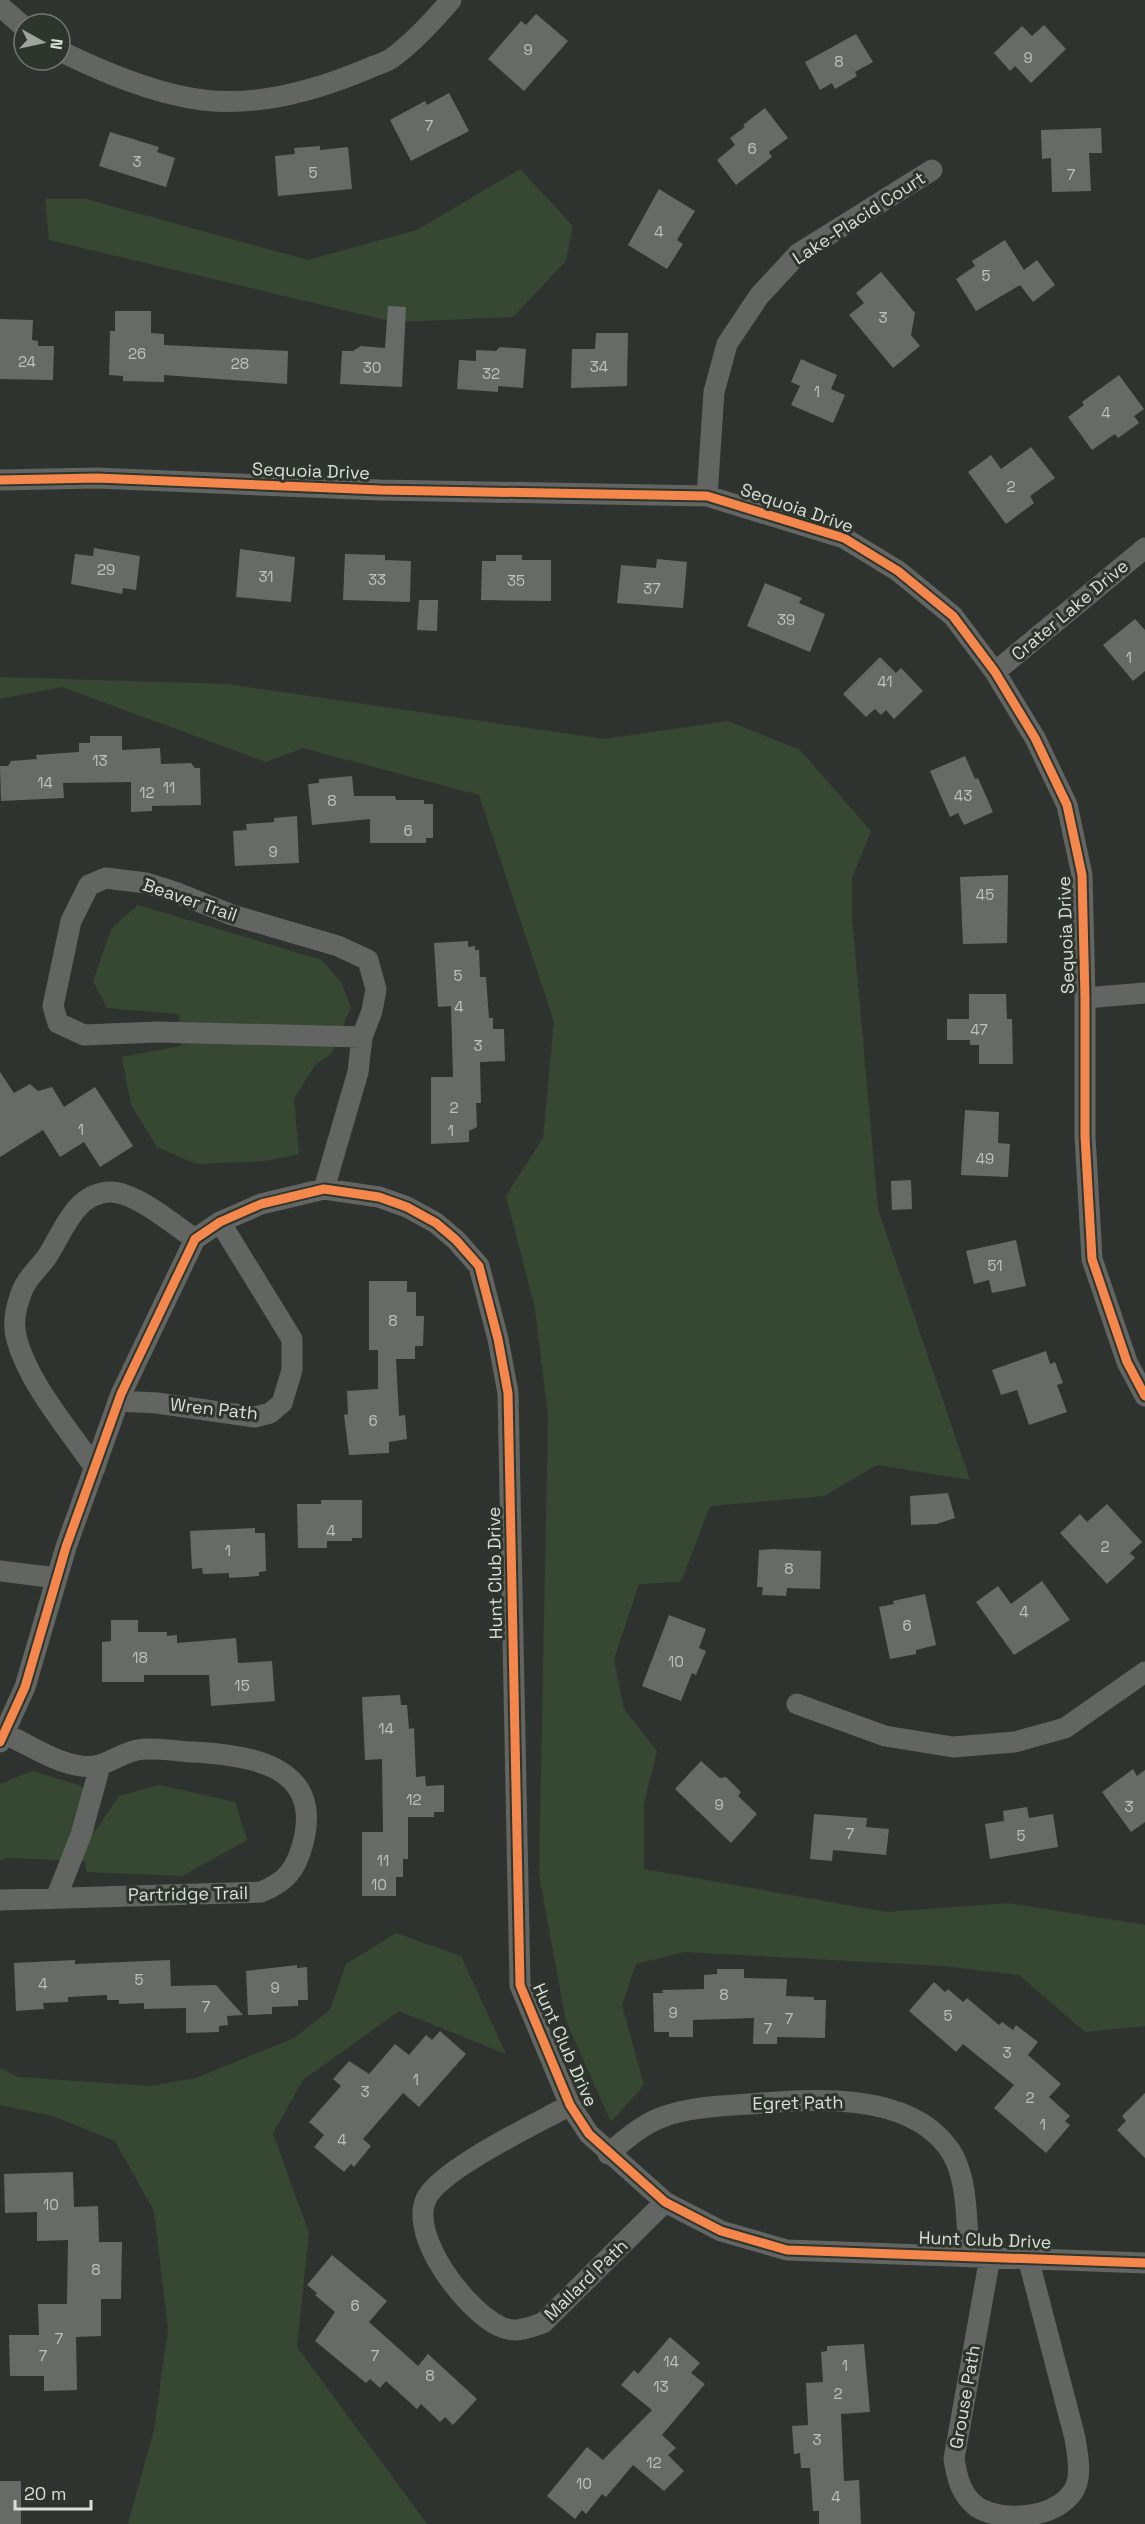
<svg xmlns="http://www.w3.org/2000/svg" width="1145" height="2524" font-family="'Space Grotesk',sans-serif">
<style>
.green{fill:#374832}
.building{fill:#676b67}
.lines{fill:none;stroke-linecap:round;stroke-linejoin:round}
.street{stroke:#626561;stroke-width:21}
.cycleway-casing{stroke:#2e352d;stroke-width:13}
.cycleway{stroke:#f5874c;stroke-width:9}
.labels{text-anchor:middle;stroke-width:6;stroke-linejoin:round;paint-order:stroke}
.number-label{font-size:15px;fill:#bec2bd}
.street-label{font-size:18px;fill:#dbdfda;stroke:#2e352d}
</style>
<rect width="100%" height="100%" fill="#2f332f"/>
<path class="green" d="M 520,169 L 573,226 L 566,261 L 513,317 L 394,322 L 49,240 L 45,199 L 86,199 L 308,260 L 417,230 Z
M 0,677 L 227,684 L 605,739 L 728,721 L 800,750 L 871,831 L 852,878 L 852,917 L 878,1209 L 970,1480 L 877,1465 L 824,1496 L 710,1506 L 681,1582 L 639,1584 L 614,1659 L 624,1709 L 657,1751 L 644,1803 L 644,1869 L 887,1912 L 1008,1903 L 1145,1925 L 1145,2026 L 1085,2032 L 1019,1975 L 944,1966 L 684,1952 L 636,1964 L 622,2005 L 644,2085 L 611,2122 L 566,2021 L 539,1875 L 548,1416 L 535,1308 L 506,1196 L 543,1138 L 554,1022 L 479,795 L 303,748 L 266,762 L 62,687 L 0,699 Z
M 138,905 L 322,960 L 342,984 L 351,1007 L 332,1053 L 315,1065 L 294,1099 L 299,1154 L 265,1161 L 196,1164 L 157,1147 L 131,1105 L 122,1057 L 181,1046 L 179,1014 L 107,1008 L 93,981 L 111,929 Z
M 32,1771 L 82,1786 L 95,1832 L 119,1796 L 159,1785 L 235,1802 L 247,1840 L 182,1876 L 87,1872 L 84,1861 L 7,1858 L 0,1861 L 0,1784 Z
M 396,1933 L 461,1956 L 506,2054 L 399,2011 L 303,2080 L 273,2133 L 309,2233 L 297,2347 L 427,2524 L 128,2524 L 154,2429 L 168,2329 L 154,2211 L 115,2141 L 53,2116 L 0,2105 L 0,2068 L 18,2077 L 150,2086 L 196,2078 L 294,2038 L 330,2010 L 346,1964 Z"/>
<path class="building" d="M 536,14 L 568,41 L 524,91 L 488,59 L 521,21 L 526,25 Z
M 1044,25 L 1066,49 L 1031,83 L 1015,66 L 1010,71 L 994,53 L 1022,26 L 1032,36 Z
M 856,34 L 873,62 L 855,72 L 857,76 L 835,89 L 832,83 L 820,90 L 805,62 Z
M 449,93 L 469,131 L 411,161 L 390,120 L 425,101 L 427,105 Z
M 765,108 L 788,138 L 769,152 L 772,157 L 736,185 L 717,160 L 735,145 L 730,138 L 745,127 L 743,125 Z
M 1101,128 L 1102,153 L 1089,153 L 1091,191 L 1052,192 L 1051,158 L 1042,159 L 1041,130 Z
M 110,132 L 159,147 L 157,152 L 175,158 L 166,187 L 99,166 Z
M 320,146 L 320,150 L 348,147 L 352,189 L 278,196 L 275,156 L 295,154 L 294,148 Z
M 659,189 L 695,211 L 677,240 L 683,244 L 667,269 L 628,245 Z
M 1005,240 L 1024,270 L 1037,260 L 1055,285 L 1033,302 L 1020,285 L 976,311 L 956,279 L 975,266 L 972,261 Z
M 881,272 L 915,313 L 911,335 L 920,346 L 893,368 L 849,315 L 864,303 L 856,293 Z
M 388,306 L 406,307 L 402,387 L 340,384 L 342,351 L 353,351 L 361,346 L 385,348 Z
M 115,311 L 151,311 L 151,333 L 164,334 L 164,345 L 288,351 L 287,384 L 164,375 L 164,382 L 123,381 L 123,376 L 109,375 L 110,331 L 115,331 Z
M 0,319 L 33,320 L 32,340 L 38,341 L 38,346 L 54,346 L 53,380 L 0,379 Z
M 596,333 L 628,333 L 627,386 L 571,388 L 572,349 L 595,349 Z
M 500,347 L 526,349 L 523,388 L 498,386 L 498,392 L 457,389 L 459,360 L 476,361 L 476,350 L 496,351 Z
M 801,359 L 837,375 L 831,389 L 845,395 L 833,423 L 791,405 L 800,386 L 791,382 Z
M 1119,375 L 1144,409 L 1134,416 L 1139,423 L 1118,438 L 1115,434 L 1092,450 L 1068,417 L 1084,405 L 1082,402 Z
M 1031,447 L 1055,478 L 1030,496 L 1034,503 L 1006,524 L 968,472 L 991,455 L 1001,469 Z
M 94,548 L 140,556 L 136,590 L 123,588 L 122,594 L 71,584 L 75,554 L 93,556 Z
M 240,549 L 295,557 L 291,602 L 236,597 Z
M 345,554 L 385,555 L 385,560 L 411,561 L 410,602 L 343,600 Z
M 496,555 L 522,555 L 522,560 L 551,560 L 551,601 L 481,600 L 482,561 L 496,561 Z
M 657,559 L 687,562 L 683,608 L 617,603 L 621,565 L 656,568 Z
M 765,583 L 802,598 L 799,603 L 825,614 L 810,652 L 747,626 Z
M 419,600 L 438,600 L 437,631 L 417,630 Z
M 1135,619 L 1145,630 L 1145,671 L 1133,681 L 1103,645 Z
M 880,657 L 896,673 L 901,668 L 923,691 L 894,719 L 886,710 L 881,715 L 875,709 L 866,717 L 843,694 Z
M 90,736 L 122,736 L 122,750 L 160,748 L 161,764 L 191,763 L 195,768 L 200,768 L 201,805 L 152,806 L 152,811 L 131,812 L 131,782 L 63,783 L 64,798 L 1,801 L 0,766 L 8,766 L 11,761 L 37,759 L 36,755 L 79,752 L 79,743 L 90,743 Z
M 965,756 L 975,779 L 978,778 L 993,812 L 964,825 L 958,813 L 950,817 L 930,771 Z
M 352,776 L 354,796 L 395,796 L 396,800 L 424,800 L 424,804 L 433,804 L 433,838 L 426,838 L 426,843 L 370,843 L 370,819 L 312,825 L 308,784 L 319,783 L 319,779 Z
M 297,816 L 299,863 L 235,866 L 233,831 L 247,830 L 246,824 L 274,822 L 274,818 Z
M 1008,875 L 1007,943 L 963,944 L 960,877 Z
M 468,941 L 468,947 L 475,946 L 475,950 L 479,950 L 480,977 L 486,977 L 489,1018 L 493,1018 L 493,1029 L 504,1029 L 505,1061 L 480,1062 L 481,1103 L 476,1103 L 477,1127 L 469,1131 L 469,1142 L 431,1144 L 431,1077 L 453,1077 L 451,1006 L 438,1007 L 434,943 Z
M 969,994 L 1006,994 L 1007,1019 L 1012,1019 L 1013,1064 L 979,1064 L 979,1045 L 970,1045 L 970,1040 L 947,1040 L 947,1019 L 969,1019 Z
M 0,1072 L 14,1093 L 30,1084 L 38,1091 L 52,1087 L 64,1107 L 95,1087 L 133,1146 L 100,1167 L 84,1142 L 60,1157 L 43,1130 L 0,1157 Z
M 965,1110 L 999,1112 L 998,1143 L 1010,1144 L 1008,1177 L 961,1175 Z
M 911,1180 L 912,1209 L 892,1210 L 891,1181 Z
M 1016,1240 L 1026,1286 L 992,1293 L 989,1280 L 974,1284 L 966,1251 Z
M 369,1281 L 407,1281 L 407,1292 L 416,1292 L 416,1316 L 424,1316 L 423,1346 L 415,1346 L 415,1359 L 396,1359 L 399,1416 L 405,1415 L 407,1439 L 389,1442 L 389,1453 L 349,1455 L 344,1415 L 348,1414 L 347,1391 L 378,1389 L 378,1350 L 369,1350 Z
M 1046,1351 L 1050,1364 L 1055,1362 L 1063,1383 L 1057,1385 L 1067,1412 L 1029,1425 L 1017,1390 L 1001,1395 L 992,1370 Z
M 948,1493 L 955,1518 L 937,1524 L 911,1525 L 910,1496 Z
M 321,1500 L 362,1500 L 362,1538 L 352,1538 L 352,1541 L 327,1541 L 327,1548 L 298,1548 L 297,1504 L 321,1504 Z
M 1107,1504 L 1142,1542 L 1130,1553 L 1135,1558 L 1107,1584 L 1060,1533 L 1080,1514 L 1087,1522 Z
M 255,1528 L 255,1533 L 265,1533 L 266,1571 L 259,1572 L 259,1576 L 229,1578 L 229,1573 L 203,1574 L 202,1568 L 192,1569 L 190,1531 Z
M 774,1549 L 821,1551 L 820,1589 L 787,1588 L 786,1596 L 762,1595 L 763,1587 L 757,1587 L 759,1550 Z
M 1042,1581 L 1070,1620 L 1014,1655 L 976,1602 L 998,1586 L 1011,1604 Z
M 925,1594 L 936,1645 L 916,1650 L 916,1654 L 890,1659 L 879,1607 L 894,1604 L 893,1601 Z
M 669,1615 L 706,1629 L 699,1648 L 706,1651 L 696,1675 L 692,1673 L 681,1701 L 642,1686 Z
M 111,1620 L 138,1620 L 138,1632 L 167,1632 L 167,1636 L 177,1635 L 177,1643 L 236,1638 L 238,1663 L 272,1661 L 275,1701 L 211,1706 L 209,1675 L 144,1675 L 144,1682 L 102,1682 L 102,1642 L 111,1641 Z
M 400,1695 L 401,1705 L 407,1705 L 409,1729 L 414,1728 L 416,1777 L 425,1776 L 426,1786 L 444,1785 L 444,1812 L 434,1812 L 434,1817 L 408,1817 L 408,1859 L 403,1859 L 403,1877 L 396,1877 L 396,1896 L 362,1896 L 362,1832 L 383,1832 L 382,1759 L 365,1760 L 362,1697 Z
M 701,1761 L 720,1778 L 726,1777 L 741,1792 L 738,1796 L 757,1814 L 731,1843 L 675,1789 Z
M 1133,1769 L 1137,1776 L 1145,1770 L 1145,1822 L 1131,1832 L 1102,1792 Z
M 1027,1807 L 1029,1818 L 1053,1814 L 1058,1847 L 990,1859 L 985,1824 L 1004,1821 L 1003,1811 Z
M 814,1814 L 867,1818 L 866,1827 L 889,1829 L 886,1855 L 833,1850 L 832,1861 L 810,1859 Z
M 75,1960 L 75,1964 L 170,1960 L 171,1986 L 216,1985 L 243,2015 L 227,2016 L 228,2025 L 219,2026 L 219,2032 L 186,2033 L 186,2008 L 144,2009 L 144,2003 L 119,2004 L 119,2000 L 107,2000 L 107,1995 L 68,1997 L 68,2002 L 43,2003 L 44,2009 L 16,2011 L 14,1963 Z
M 297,1965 L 297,1968 L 307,1967 L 308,2000 L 298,2000 L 298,2006 L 272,2007 L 272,2014 L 248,2015 L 246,1971 Z
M 717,1969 L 744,1969 L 744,1978 L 787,1979 L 786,1996 L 814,1997 L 814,2000 L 826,2000 L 825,2038 L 777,2037 L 777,2044 L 753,2044 L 754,2018 L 693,2020 L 693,2037 L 669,2037 L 669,2032 L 654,2032 L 653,1993 L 663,1993 L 662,1990 L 704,1989 L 704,1975 L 717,1974 Z
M 934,1982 L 945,1992 L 948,1989 L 963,2002 L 967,1998 L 999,2025 L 1002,2022 L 1013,2030 L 1016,2025 L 1038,2042 L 1028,2055 L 1061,2084 L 1049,2097 L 1070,2116 L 1065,2121 L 1070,2125 L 1046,2153 L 994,2108 L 1014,2085 L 963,2044 L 956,2052 L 909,2011 Z
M 440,2031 L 466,2054 L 419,2107 L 403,2093 L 363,2139 L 371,2146 L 354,2167 L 351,2164 L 344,2172 L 314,2147 L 324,2135 L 309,2122 L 341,2086 L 333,2079 L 349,2061 L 369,2074 L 395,2044 L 409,2055 L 426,2035 L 432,2040 Z
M 1145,2093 L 1145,2158 L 1117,2130 L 1126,2121 L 1122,2116 Z
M 73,2172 L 74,2207 L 98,2206 L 99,2242 L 122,2242 L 121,2299 L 101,2299 L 101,2336 L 76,2337 L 77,2390 L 44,2391 L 44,2376 L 10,2376 L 9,2335 L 39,2335 L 38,2304 L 67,2304 L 68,2240 L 37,2241 L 37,2212 L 5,2213 L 4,2174 Z
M 332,2255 L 387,2301 L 369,2322 L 418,2366 L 428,2354 L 477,2399 L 453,2425 L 445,2417 L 440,2422 L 421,2404 L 417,2409 L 386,2381 L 380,2388 L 370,2379 L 366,2383 L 315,2341 L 335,2312 L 315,2295 L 317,2293 L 307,2285 Z
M 670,2337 L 700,2363 L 691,2373 L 705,2384 L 662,2435 L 676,2448 L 668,2455 L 684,2471 L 664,2491 L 633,2465 L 606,2497 L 602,2494 L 586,2514 L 582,2510 L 575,2519 L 547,2496 L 587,2447 L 603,2460 L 652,2410 L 621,2385 L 634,2370 L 638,2374 Z
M 864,2344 L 870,2412 L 841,2414 L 844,2481 L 859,2480 L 861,2524 L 819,2524 L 819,2511 L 813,2511 L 810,2468 L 801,2468 L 800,2453 L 794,2454 L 792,2426 L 808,2425 L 806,2383 L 823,2382 L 821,2352 L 827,2351 L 827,2346 Z
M 0,2481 L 21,2481 L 21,2524 L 0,2524 Z"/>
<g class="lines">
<path class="street" d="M 0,6 L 24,27
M 60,51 C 103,72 154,94 203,100 C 258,107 317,90 367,69 C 375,65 385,63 392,58 C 414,42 434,20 451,0
M 0,480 L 97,478 L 380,490 L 707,496 L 844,538 L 898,571 L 953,616 L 995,672 L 1035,738 L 1067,805 L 1082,875 L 1085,998 L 1085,1136 L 1092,1259 L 1127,1362 L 1145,1396
M 707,496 L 714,392 L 727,344 L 759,296 L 798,254 L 932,170
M 995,672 L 1145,548
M 1085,998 L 1145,993
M 324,1189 L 358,1072 L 362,1037 L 372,1011 L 376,989 L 368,960 L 338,946 L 232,915 L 175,892 L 146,883 L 106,878 L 89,885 L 71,921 L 53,1006 L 58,1023 L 84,1035 L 157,1032 L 362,1037
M 118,1401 L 157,1403 L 255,1417 L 270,1413 L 282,1403 L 292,1370 L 292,1339 L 220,1222
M 95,1468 C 69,1430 29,1384 17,1340 C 12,1323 16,1307 22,1291 C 26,1279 38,1269 46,1258 C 63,1234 73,1194 109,1192 C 135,1191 174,1225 195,1239
M 0,1571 L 57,1578
M 797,1704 L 885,1736 L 953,1747 L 1015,1742 L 1065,1728 L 1145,1672
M 0,1742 L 25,1687 L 66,1547 L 121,1394 L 195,1239 L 220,1222 L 261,1204 L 324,1189 L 379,1197 L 407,1207 L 436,1223 L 456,1240 L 479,1266 L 498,1339 L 508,1393 L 520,1985 L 570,2105 L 589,2134 L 665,2202 L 721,2231 L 787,2250 L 1145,2263
M 56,1898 L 81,1835 L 100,1766
M 0,1900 L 261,1892 C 286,1882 296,1870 303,1843 C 323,1765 250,1755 192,1752 C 174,1751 154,1747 137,1750 C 117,1754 103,1770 81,1766 C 55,1763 28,1744 5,1734
M 570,2105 C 538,2123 440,2169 426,2199 C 409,2237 466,2310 499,2326 C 514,2334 528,2328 543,2323 L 665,2202
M 608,2154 C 625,2140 640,2126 660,2118 C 688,2107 720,2106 750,2104 C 811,2099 905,2091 947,2146 C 969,2174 966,2222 969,2256
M 990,2257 L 954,2459 C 957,2478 961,2495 977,2507 C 1004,2524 1066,2518 1077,2483 C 1081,2469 1077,2452 1075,2438 L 1028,2258"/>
<g class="cycleway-casing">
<path id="cycleway" d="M 0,480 L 97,478 L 380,490 L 707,496 L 844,538 L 898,571 L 953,616 L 995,672 L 1035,738 L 1067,805 L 1082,875 L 1085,998 L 1085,1136 L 1092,1259 L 1127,1362 L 1145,1396
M 0,1742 L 25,1687 L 66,1547 L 121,1394 L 195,1239 L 220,1222 L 261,1204 L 324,1189 L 379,1197 L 407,1207 L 436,1223 L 456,1240 L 479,1266 L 498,1339 L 508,1393 L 520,1985 L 570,2105 L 589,2134 L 665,2202 L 721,2231 L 787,2250 L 1145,2263"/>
</g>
<use href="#cycleway" class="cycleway"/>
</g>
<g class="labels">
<g class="number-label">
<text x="528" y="55">9</text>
<text x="1028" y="63">9</text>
<text x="839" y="67">8</text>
<text x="429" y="131">7</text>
<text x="752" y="154">6</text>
<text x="137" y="167">3</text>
<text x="313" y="178">5</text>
<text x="1071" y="180">7</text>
<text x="659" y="237">4</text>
<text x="986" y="281">5</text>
<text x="883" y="323">3</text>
<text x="137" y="359">26</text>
<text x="27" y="367">24</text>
<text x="240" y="369">28</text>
<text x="599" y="372">34</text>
<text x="372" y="373">30</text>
<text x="491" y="379">32</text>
<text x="817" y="397">1</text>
<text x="1106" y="418">4</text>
<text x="1011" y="492">2</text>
<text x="106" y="575">29</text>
<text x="266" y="582">31</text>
<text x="377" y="585">33</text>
<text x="516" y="586">35</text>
<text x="652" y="594">37</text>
<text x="786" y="625">39</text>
<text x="1129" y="663">1</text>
<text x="885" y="687">41</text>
<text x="100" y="766">13</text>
<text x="45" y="788">14</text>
<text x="169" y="793">11</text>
<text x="147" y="798">12</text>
<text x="963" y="801">43</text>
<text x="332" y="806">8</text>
<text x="408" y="836">6</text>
<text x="273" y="857">9</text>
<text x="985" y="900">45</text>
<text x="458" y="981">5</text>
<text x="459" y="1012">4</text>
<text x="979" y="1035">47</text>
<text x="478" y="1051">3</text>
<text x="454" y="1113">2</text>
<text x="81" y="1135">1</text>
<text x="451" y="1136">1</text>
<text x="985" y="1164">49</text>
<text x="995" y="1271">51</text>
<text x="393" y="1326">8</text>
<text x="373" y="1426">6</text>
<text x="331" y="1536">4</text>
<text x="1105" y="1552">2</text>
<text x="228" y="1556">1</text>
<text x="789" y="1574">8</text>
<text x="1024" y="1617">4</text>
<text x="907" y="1631">6</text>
<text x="140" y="1663">18</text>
<text x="676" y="1667">10</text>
<text x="242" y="1691">15</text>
<text x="386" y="1734">14</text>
<text x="414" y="1805">12</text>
<text x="719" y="1810">9</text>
<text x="1129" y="1812">3</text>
<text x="850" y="1839">7</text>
<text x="1021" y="1841">5</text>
<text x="383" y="1866">11</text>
<text x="379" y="1890">10</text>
<text x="139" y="1985">5</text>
<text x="43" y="1989">4</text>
<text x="275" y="1993">9</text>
<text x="724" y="2000">8</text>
<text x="206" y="2012">7</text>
<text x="673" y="2018">9</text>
<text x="948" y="2021">5</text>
<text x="789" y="2024">7</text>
<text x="768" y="2034">7</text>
<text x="1007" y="2058">3</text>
<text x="416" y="2085">1</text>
<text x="365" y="2097">3</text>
<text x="1030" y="2103">2</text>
<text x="1043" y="2130">1</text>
<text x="342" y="2145">4</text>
<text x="51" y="2210">10</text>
<text x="96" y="2275">8</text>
<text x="355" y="2311">6</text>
<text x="59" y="2344">7</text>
<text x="43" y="2361">7</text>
<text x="375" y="2361">7</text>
<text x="671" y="2367">14</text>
<text x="845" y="2371">1</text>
<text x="430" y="2381">8</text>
<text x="661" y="2392">13</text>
<text x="838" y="2399">2</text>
<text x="817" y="2445">3</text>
<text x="654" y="2468">12</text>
<text x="584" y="2489">10</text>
<text x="836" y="2502">4</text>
</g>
<g class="street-label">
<text transform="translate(859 218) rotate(-33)" y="6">Lake-Placid Court</text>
<text transform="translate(311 471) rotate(2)" y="6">Sequoia Drive</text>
<text transform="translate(797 508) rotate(19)" y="6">Sequoia Drive</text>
<text transform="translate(1070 610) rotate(-40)" y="6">Crater Lake Drive</text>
<text transform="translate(190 900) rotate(19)" y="6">Beaver Trail</text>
<text transform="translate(1066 935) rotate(-92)" y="6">Sequoia Drive</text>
<text transform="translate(214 1409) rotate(6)" y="6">Wren Path</text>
<text transform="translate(495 1573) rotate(-91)" y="6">Hunt Club Drive</text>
<text transform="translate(188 1894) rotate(-1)" y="6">Partridge Trail</text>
<text transform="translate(565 2045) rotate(66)" y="6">Hunt Club Drive</text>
<text transform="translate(798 2103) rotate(-1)" y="6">Egret Path</text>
<text transform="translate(985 2240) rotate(2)" y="6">Hunt Club Drive</text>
<text transform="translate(586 2280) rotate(-44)" y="6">Mallard Path</text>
<text transform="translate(965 2397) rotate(-80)" y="6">Grouse Path</text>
</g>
</g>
<g transform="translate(42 42) rotate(98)"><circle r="28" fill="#2e352d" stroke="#737972" stroke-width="1.5"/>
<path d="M0-4.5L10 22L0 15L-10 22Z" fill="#9fa39e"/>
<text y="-9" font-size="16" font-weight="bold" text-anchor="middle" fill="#dbdfda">N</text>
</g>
<path d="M15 2500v9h76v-9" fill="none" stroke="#dbdfda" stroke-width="3"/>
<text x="24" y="2500" font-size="18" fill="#dbdfda" stroke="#2e352d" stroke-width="4.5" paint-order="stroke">20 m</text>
</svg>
